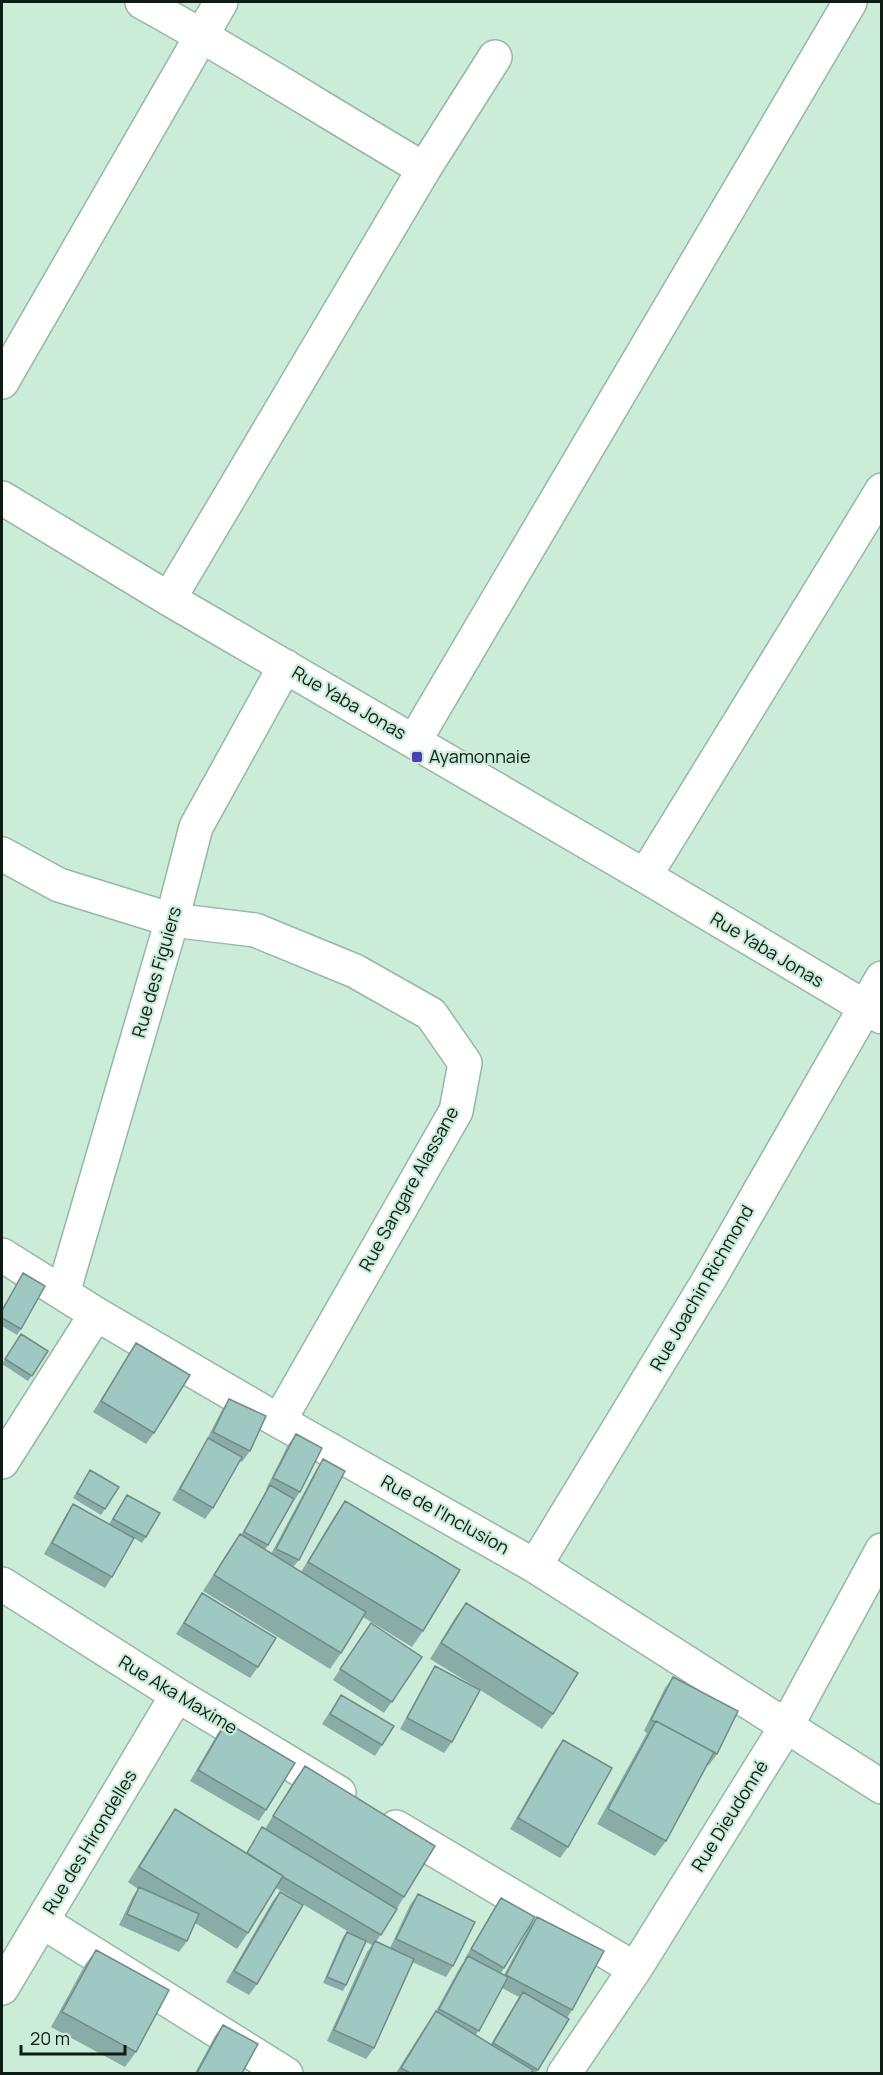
<svg xmlns="http://www.w3.org/2000/svg" width="883" height="2075" font-family="Manrope,sans-serif">
<style>
.lines{fill:none;stroke-linecap:round;stroke-linejoin:round}
.minor-casing{stroke:#97b7a5;stroke-width:36}
.minor{stroke:#fff;stroke-width:33}
.wall{fill:#8aaca7;fill-rule:evenodd}
.building{fill:#a0c8c2;stroke:#708c88;stroke-width:1.5}
.poi-dot{fill:#4940b6;stroke:#cbecd9;stroke-width:2}
.labels{text-anchor:middle;stroke-width:4.5;stroke-linejoin:round;paint-order:stroke}
.street-label{font-size:18px;fill:#0f1c15;stroke:#cbecd9}
.poi-label{font-size:18px;fill:#0f1c15;stroke:#cbecd9;text-anchor:start}
</style>
<rect width="100%" height="100%" fill="#cbecd9"/>
<g class="lines">
<g class="minor-casing">
<path id="minor" d="M 142,2 C 238,55 330,114 424,169
M 2,382 L 221,2
M 2,498 L 169,599 L 645,876 L 882,1017
M 169,599 L 424,169 L 495,57
M 415,740 L 850,2
M 2,854 L 59,885 L 172,920 L 255,930 L 355,971 L 431,1014 L 465,1063 L 456,1111 L 279,1421
M 645,876 L 882,490
M 2,1255 L 96,1314 L 279,1421 L 535,1566 L 882,1787
M 63,1293 L 172,920 L 196,827 L 285,666
M 2,1462 L 96,1314
M 535,1566 L 710,1278 L 882,978
M 2,1584 L 177,1695 L 339,1793
M 396,1827 L 635,1969
M 43,1922 L 286,2074
M 2,1988 L 177,1695
M 564,2074 L 635,1969 L 787,1725 L 882,1550"/>
</g>
<use href="#minor" class="minor"/>
</g>
<path class="wall" d="M 23,1273 L 21,1329 L 17,1335 L 2,1326 L 2,1309 Z
M 21,1334 L 48,1351 L 28,1381 L 2,1364 Z
M 136,1343 L 154,1433 L 146,1444 L 93,1412 Z
M 229,1399 L 250,1451 L 242,1462 L 240,1461 L 213,1508 L 205,1519 L 172,1500 L 205,1443 L 222,1410 Z
M 296,1434 L 300,1492 L 293,1502 L 265,1550 L 271,1554 L 316,1470 L 323,1459 L 299,1560 L 293,1567 L 301,1572 L 334,1517 L 345,1501 L 423,1631 L 412,1647 L 363,1617 L 341,1653 L 330,1669 L 203,1591 L 229,1550 L 240,1534 L 241,1535 L 267,1490 L 266,1489 L 288,1445 Z
M 90,1470 L 105,1509 L 101,1515 L 73,1498 Z
M 127,1495 L 146,1537 L 142,1543 L 134,1538 L 112,1577 L 105,1588 L 44,1554 L 66,1515 L 73,1504 L 109,1524 Z
M 202,1593 L 258,1667 L 250,1678 L 176,1634 Z
M 466,1603 L 553,1714 L 542,1729 L 480,1690 L 452,1742 L 444,1753 L 400,1729 L 428,1677 L 435,1666 L 479,1689 L 430,1659 L 455,1618 Z
M 371,1623 L 422,1657 L 384,1713 L 333,1680 Z
M 673,1677 L 717,1754 L 709,1765 L 707,1764 L 666,1841 L 655,1856 L 597,1824 L 647,1733 L 644,1731 L 665,1688 Z
M 341,1695 L 382,1745 L 375,1756 L 322,1724 Z
M 226,1722 L 266,1810 L 259,1821 L 190,1781 L 218,1733 Z
M 563,1740 L 568,1847 L 560,1858 L 510,1829 L 555,1751 Z
M 305,1766 L 404,1897 L 376,1942 L 390,1948 L 410,1905 L 418,1894 L 453,1966 L 446,1977 L 412,1962 L 374,2048 L 366,2059 L 327,2041 L 367,1952 L 372,1945 L 366,1942 L 346,1985 L 343,1991 L 323,1983 L 343,1937 L 347,1932 L 354,1935 L 276,1888 L 248,1933 L 237,1949 L 195,1923 L 187,1941 L 179,1952 L 119,1925 L 132,1898 L 138,1889 L 128,1882 L 164,1825 L 175,1809 L 246,1853 L 262,1827 L 265,1829 L 294,1781 Z
M 280,1892 L 257,1984 L 249,1995 L 226,1982 L 272,1902 Z
M 501,1898 L 504,1968 L 501,1973 L 504,1975 L 529,1928 L 537,1917 L 572,2010 L 567,2018 L 569,2019 L 536,2073 L 396,2073 L 425,2027 L 436,2011 L 460,1967 L 465,1960 L 464,1960 L 494,1909 ZM 502,1988 L 519,1997 L 491,2044 L 476,2035 Z
M 96,1950 L 136,2052 L 125,2067 L 51,2027 L 85,1965 Z
M 223,2025 L 242,2073 L 195,2073 L 215,2036 Z"/>
<path class="building" d="M 23,1273 L 45,1286 L 21,1329 L 2,1318 L 2,1311 Z
M 21,1334 L 48,1351 L 32,1376 L 5,1359 Z
M 136,1343 L 190,1375 L 154,1433 L 101,1401 Z
M 229,1399 L 266,1416 L 250,1451 L 213,1432 Z
M 296,1434 L 322,1448 L 300,1492 L 273,1478 Z
M 208,1438 L 242,1457 L 213,1508 L 180,1489 Z
M 323,1459 L 345,1471 L 299,1560 L 276,1549 Z
M 90,1470 L 119,1487 L 105,1509 L 77,1493 Z
M 270,1485 L 294,1499 L 268,1545 L 244,1532 Z
M 127,1495 L 160,1513 L 146,1537 L 113,1519 Z
M 345,1501 L 460,1570 L 423,1631 L 308,1562 Z
M 73,1504 L 134,1538 L 112,1577 L 52,1543 Z
M 240,1534 L 366,1612 L 341,1653 L 214,1575 Z
M 202,1593 L 276,1638 L 258,1667 L 184,1623 Z
M 466,1603 L 578,1673 L 553,1714 L 441,1643 Z
M 371,1623 L 422,1657 L 392,1702 L 340,1669 Z
M 435,1666 L 480,1690 L 452,1742 L 407,1718 Z
M 673,1677 L 738,1711 L 717,1754 L 656,1721 L 655,1722 L 651,1720 Z
M 341,1695 L 394,1726 L 382,1745 L 330,1714 Z
M 656,1721 L 714,1752 L 666,1841 L 608,1809 Z
M 226,1722 L 295,1763 L 266,1810 L 198,1770 Z
M 563,1740 L 612,1768 L 568,1847 L 518,1818 Z
M 305,1766 L 435,1846 L 404,1897 L 273,1816 Z
M 175,1809 L 283,1876 L 248,1933 L 139,1867 Z
M 262,1827 L 397,1909 L 381,1935 L 283,1877 L 283,1876 L 247,1853 Z
M 139,1887 L 199,1914 L 187,1941 L 127,1914 Z
M 280,1892 L 303,1905 L 257,1984 L 234,1971 Z
M 418,1894 L 475,1922 L 453,1966 L 396,1939 Z
M 501,1898 L 535,1917 L 504,1968 L 471,1949 Z
M 537,1917 L 604,1951 L 572,2010 L 506,1975 Z
M 347,1932 L 366,1941 L 346,1985 L 327,1977 Z
M 375,1941 L 414,1959 L 374,2048 L 334,2030 Z
M 96,1950 L 169,1990 L 136,2052 L 62,2012 Z
M 468,1956 L 508,1977 L 479,2031 L 439,2009 Z
M 523,1992 L 569,2019 L 538,2070 L 493,2043 Z
M 436,2011 L 533,2070 L 531,2073 L 410,2073 L 401,2068 Z
M 223,2025 L 258,2044 L 242,2073 L 197,2073 Z"/>
<rect class="poi-dot" x="411" y="751" width="12" height="12" rx="3"/>
<g class="labels">
<g class="street-label">
<text transform="translate(349 703) rotate(30)" y="6">Rue Yaba Jonas</text>
<text transform="translate(767 950) rotate(31)" y="6">Rue Yaba Jonas</text>
<text transform="translate(157 972) rotate(-74)" y="6">Rue des Figuiers</text>
<text transform="translate(409 1189) rotate(-61)" y="6">Rue Sangare Alassane</text>
<text transform="translate(702 1288) rotate(-60)" y="6">Rue Joachin Richmond</text>
<text transform="translate(445 1515) rotate(29)" y="6">Rue de l'Inclusion</text>
<text transform="translate(178 1695) rotate(31)" y="6">Rue Aka Maxime</text>
<text transform="translate(730 1816) rotate(-58)" y="6">Rue Dieudonné</text>
<text transform="translate(90 1842) rotate(-59)" y="6">Rue des Hirondelles</text>
</g>
<g class="poi-label">
<text x="429" y="763">Ayamonnaie</text>
</g>
</g>
<rect width="883" height="2075" fill="none" stroke="#0f1c15" stroke-width="6"/>
<path d="M21 2045v9h104v-9" fill="none" stroke="#0f1c15" stroke-width="3"/>
<text x="30" y="2045" font-size="18" fill="#0f1c15" stroke="#cbecd9" stroke-width="4.5" paint-order="stroke">20 m</text>
</svg>
